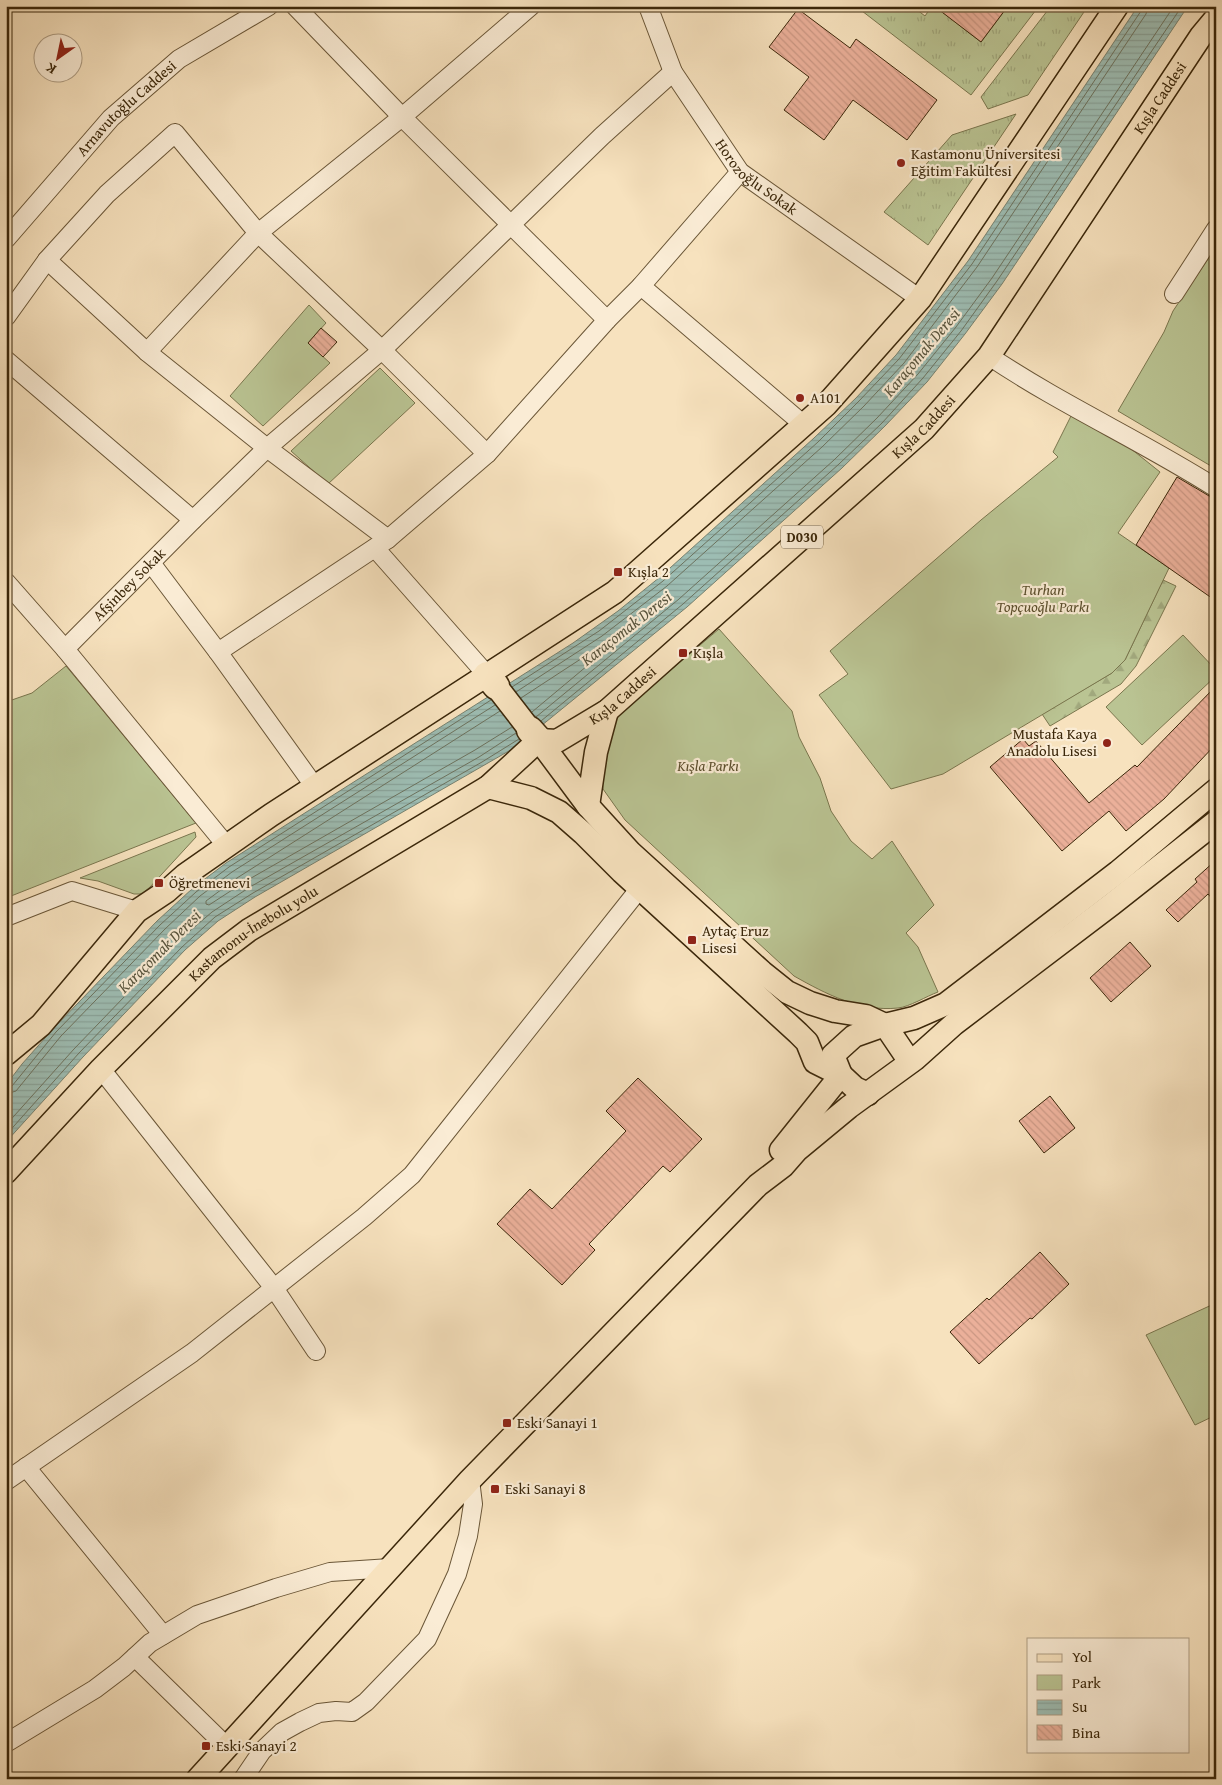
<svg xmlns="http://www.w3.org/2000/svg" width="1222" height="1785" font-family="'Gentium Book Plus',serif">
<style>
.grass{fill:url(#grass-tufts);stroke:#7a764e}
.forest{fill:url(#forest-firs);stroke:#7a764e}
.park{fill:#bac493;stroke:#7a764e}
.water{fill:url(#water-rules);stroke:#76816f}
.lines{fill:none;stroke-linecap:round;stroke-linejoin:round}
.shore{stroke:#6c725e;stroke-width:1}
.building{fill:url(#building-back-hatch);stroke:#3b270a}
.minor-casing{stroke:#6a5637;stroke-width:20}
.major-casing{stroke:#3b270a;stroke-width:25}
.highway-casing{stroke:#3b270a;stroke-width:29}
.minor{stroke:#faecd5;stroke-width:18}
.major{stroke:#f7e2be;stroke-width:22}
.highway{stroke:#f7e2be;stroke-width:26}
.poi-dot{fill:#8f2418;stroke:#faecd5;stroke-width:2}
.labels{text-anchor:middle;stroke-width:4.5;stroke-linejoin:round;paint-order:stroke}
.shield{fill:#faecd5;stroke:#746247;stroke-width:1}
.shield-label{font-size:14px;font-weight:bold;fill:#3b270a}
.street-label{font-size:15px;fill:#3b270a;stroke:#faecd5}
.poi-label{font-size:15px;fill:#3b270a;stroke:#faecd5;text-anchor:start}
.park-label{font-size:15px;font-style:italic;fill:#5b4e2c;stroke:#faecd5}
.water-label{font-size:16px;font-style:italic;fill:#58543d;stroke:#faecd5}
</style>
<defs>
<pattern id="grass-tufts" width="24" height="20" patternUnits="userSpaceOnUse" patternTransform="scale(1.25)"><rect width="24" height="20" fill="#bac493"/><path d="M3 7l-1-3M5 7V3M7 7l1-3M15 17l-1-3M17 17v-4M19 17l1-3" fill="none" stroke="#a1a87d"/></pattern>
<pattern id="forest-firs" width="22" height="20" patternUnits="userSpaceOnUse" patternTransform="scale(1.25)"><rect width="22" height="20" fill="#bac493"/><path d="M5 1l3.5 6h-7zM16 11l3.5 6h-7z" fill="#a1a87d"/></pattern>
<pattern id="water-rules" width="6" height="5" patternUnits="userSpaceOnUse" patternTransform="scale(1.25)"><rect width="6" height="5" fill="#9dbdb3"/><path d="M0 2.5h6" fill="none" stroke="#88a299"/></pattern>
<pattern id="building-back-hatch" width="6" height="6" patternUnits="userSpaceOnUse" patternTransform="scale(1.25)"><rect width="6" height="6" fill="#ebb09a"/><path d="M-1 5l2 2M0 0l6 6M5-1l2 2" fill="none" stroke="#ca9783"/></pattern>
</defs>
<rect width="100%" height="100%" fill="#f7e2be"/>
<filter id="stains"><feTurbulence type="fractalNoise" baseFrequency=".004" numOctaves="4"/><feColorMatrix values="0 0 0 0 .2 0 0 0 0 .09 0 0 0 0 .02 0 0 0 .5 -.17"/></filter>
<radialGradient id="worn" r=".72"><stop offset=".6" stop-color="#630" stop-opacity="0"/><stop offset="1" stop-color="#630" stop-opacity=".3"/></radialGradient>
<path class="grass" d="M 867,6 L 912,6 L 925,16 L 932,6 L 944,6 L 941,11 L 981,42 L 1008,6 L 1039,6 L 971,95 L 862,11 Z
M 1051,6 L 1088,6 L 1028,95 L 988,109 L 981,97 Z
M 1016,114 L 928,245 L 884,212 L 952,135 Z"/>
<path class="forest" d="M 1163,580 L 1176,586 L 1136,666 L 1121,684 L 1050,726 L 1042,714 L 1112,673 L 1125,660 Z"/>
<path class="park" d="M 1216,247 L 1216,469 L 1118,411 L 1164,332 L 1173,311 Z
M 309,305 L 326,323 L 308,343 L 330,363 L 263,426 L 230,396 Z
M 380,368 L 415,403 L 328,484 L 291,451 Z
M 1071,416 L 1110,432 L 1160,472 L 1118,533 L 1169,568 L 1125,660 L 1112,673 L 943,774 L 891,789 L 819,695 L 848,674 L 830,651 L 981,520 L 1058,457 L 1053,452 Z
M 719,629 L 792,711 L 799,737 L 820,778 L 831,811 L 851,841 L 872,859 L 892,841 L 934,905 L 906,933 L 918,947 L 938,992 C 927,996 909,1007 898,1008 C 860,1012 826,994 794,976 L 625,820 L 603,789 L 601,766 L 613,720 L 627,707 Z
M 1183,635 L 1216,670 L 1216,676 L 1142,745 L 1106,707 Z
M 66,666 L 196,823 L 6,898 L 6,702 L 32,693 Z
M 195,832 L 196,837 L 150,887 L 142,894 L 134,894 L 98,881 L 80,878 Z
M 1216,1303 L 1216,1415 L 1195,1425 L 1146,1335 Z"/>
<path class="water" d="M 1138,6 L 1188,6 L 1002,284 L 965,334 L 927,382 L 885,426 L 842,468 L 687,607 L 514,748 L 255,897 L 218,921 L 185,950 L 83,1057 L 6,1142 L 6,1085 L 22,1064 L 53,1029 L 157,921 L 193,888 L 226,863 L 573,643 L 618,611 L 660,577 L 814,438 L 856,398 L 896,355 L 968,261 Z"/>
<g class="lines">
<path class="shore" d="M 512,687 L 599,631 L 663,581 L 818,442 L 859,401 L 899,359 L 972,264 L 1141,11 L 1142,6
M 516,692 L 602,636 L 667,586 L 822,447 L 864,406 L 904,363 L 977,267 L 1146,14 L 1148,6
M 521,698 L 616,636 L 619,636 L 618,640 L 532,712
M 500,711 L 237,878 L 206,901 L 206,904 L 209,905 L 246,881 L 475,750 L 512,727
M 536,717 L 679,599 L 834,460 L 877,418 L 918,374 L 956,327 L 992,278 L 1174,6
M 541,721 L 683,604 L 839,464 L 882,423 L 923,378 L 961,331 L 997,281 L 1182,6
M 6,1088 L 12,1086 L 56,1032 L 160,925 L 196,892 L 229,867 L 491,700
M 6,1094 L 16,1091 L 61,1036 L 165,929 L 200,896 L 232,872 L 495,705
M 6,1125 L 74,1049 L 177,942 L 212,912 L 250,887 L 479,757 L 516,733
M 6,1135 L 79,1053 L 182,947 L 215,917 L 253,893 L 482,762 L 519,739"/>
</g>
<path class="building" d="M 934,6 L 1008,6 L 981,42 Z
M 798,9 L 850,48 L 856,39 L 937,100 L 907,140 L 853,100 L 824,140 L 784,110 L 809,77 L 769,47 Z
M 321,328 L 337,342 L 323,357 L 308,343 Z
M 1177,477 L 1216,500 L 1216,601 L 1136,545 Z
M 1216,686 L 1216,744 L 1164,799 L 1126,831 L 1109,811 L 1062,851 L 990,767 L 1023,739 L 1029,746 L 1036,741 L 1089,803 L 1135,765 L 1137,767 Z
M 1216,860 L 1216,903 L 1208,894 L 1178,922 L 1166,910 L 1197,882 L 1195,879 Z
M 1130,942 L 1151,966 L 1111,1002 L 1090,978 Z
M 638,1078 L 702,1139 L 670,1172 L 663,1166 L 589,1244 L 595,1250 L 562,1285 L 497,1224 L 530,1189 L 552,1209 L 626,1131 L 606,1111 Z
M 1050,1096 L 1075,1128 L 1044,1153 L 1019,1121 Z
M 1040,1252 L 1069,1284 L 1032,1319 L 1030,1318 L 979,1364 L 950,1332 L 987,1298 L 989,1300 Z"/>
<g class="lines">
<g class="minor-casing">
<g id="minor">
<path d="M 295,6 L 402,117 L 607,320"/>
<path id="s1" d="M 648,6 L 673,72 L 740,172 L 920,299"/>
<path id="s2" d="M 6,239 L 111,118 L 179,59 L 269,6"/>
<path d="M 47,260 L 147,352 L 267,448 L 388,539"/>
<path d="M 641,286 L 804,425"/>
<path d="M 1174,294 L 1216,229"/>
<path d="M 6,317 L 47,260 L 107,194 L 175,133 L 258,233 L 382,350 L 487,454"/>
<path d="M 147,352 L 258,233 L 402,117 L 531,6"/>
<path d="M 989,356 C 1062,405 1142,441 1216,488"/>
<path d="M 6,360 L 193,520"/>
<path d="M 375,548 L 487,675"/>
<path d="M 151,563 L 218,652 L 315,787"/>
<path d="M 6,582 L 65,649 L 226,845"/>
<path id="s3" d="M 65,649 L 193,520 L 267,448 L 382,350 L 602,136 L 673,72"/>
<path d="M 218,652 L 388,539 L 487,454 L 607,320 L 641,286 L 740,172"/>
<path d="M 6,917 L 72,891 L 137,911"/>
<path d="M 101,1069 L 274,1288 L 316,1351"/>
<path d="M 26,1467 L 163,1635"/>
<path d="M 6,1481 L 192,1353 L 364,1217 L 412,1175 L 648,878"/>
<path d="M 135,1657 L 227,1747"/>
<path d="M 6,1743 L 95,1689 L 124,1667 L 150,1643 L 197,1615 L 276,1588 L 330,1572 L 390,1568"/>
<path d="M 243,1779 L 262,1751 L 282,1732 L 300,1722 L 319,1713 L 336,1711 L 352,1712 L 366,1702 L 427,1639 L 457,1574 L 468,1536 L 473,1504 L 470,1480"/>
</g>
</g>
<g class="major-casing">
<g id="major">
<path d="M 496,686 L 530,730"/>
<path id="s4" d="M 539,740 L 557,741 L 607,711 L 924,429 L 989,356 L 1201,36 L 1216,18"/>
<path d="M 539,740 L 588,806 L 630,852 L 762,972 L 787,992 L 810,1003 L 835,1011 L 866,1016 L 885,1025 L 910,1062"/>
<path d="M 488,787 L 531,798 L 559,812 L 583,833 L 622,872 L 798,1033 L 807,1042 L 815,1062 L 841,1075 L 855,1088 L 868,1094"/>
<path d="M 588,806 L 596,752 L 607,711"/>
<path d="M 6,1054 L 41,1025 L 137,911 L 167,891 L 185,875 L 271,815 L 615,592 L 826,405 L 920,299 L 1117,6"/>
<path d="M 841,1075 L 833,1055 L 854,1036 L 885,1025 L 914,1018 L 946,1004 L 1118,872 L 1216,790"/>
<path d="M 781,1150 L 841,1075"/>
<path id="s5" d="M 6,1172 L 101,1069 L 212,958 L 249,930 L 488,787 L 539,740"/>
<path d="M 198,1779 L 470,1480 L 758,1185 L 783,1166 L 797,1150 L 849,1107 L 915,1059 L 954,1024 L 1112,904 L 1216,822"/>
</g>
</g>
<g class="highway-casing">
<path id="highway" d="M 487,675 L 496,686
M 530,730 L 539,740"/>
</g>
<use href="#minor" class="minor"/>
<use href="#major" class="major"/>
<use href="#highway" class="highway"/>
</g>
<g class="poi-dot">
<circle cx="901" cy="163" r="5"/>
<circle cx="800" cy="398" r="5"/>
<rect x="613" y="567" width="10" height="10" rx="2.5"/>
<rect x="678" y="648" width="10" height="10" rx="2.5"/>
<circle cx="1107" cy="743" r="5"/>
<rect x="154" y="878" width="10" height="10" rx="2.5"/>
<rect x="687" y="935" width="10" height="10" rx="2.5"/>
<rect x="502" y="1418" width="10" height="10" rx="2.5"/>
<rect x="490" y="1484" width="10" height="10" rx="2.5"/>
<rect x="201" y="1741" width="10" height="10" rx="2.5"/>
</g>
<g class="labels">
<rect class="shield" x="781" y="525.5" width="42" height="23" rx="4"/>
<g class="shield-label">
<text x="802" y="542">D030</text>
</g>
<g class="street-label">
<text dy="5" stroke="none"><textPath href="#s4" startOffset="908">Kışla Caddesi</textPath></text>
<text dy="5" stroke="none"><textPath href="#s2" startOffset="178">Arnavutoğlu Caddesi</textPath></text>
<text dy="5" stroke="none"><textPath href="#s1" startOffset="206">Horozoğlu Sokak</textPath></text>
<text dy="5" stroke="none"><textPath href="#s4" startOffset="502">Kışla Caddesi</textPath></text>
<text dy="5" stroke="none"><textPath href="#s3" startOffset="91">Afşinbey Sokak</textPath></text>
<text dy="5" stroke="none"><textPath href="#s4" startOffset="98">Kışla Caddesi</textPath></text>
<text dy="5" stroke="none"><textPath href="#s5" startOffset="345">Kastamonu-İnebolu yolu</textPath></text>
</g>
<g class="poi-label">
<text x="911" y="159">Kastamonu Üniversitesi<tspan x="911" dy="17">Eğitim Fakültesi</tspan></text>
<text x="810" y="403">A101</text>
<text x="628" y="577">Kışla 2</text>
<text x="693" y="658">Kışla</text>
<text x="1097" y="739" text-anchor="end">Mustafa Kaya<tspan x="1097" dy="17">Anadolu Lisesi</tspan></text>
<text x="169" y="888">Öğretmenevi</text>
<text x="702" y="936">Aytaç Eruz<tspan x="702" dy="17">Lisesi</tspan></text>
<text x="517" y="1428">Eski Sanayi 1</text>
<text x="505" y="1494">Eski Sanayi 8</text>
<text x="216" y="1751">Eski Sanayi 2</text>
</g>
<g class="park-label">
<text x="1043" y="595">Turhan<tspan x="1043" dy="17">Topçuoğlu Parkı</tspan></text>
<text x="708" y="771">Kışla Parkı</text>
</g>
<g class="water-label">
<text transform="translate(921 352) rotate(-50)" y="6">Karaçomak Deresi</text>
<text transform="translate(626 628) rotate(-38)" y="6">Karaçomak Deresi</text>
<text transform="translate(159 951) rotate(-45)" y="6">Karaçomak Deresi</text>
</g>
</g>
<rect width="1222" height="1785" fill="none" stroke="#f7e2be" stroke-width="25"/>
<rect x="8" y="8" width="1207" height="1770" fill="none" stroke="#3b270a" stroke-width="2.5"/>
<rect x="12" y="12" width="1197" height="1760" fill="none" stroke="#3b270a"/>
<rect x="1027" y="1638" width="162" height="115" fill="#faecd5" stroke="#ae9d84"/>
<rect x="1037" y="1654" width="25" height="8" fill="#f7e2be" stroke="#ae9d84"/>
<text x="1072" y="1662" font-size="15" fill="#3b270a">Yol</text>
<rect x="1037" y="1675" width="25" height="15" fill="#bac493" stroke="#ae9d84"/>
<text x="1072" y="1688" font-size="15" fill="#3b270a">Park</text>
<rect x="1037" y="1700" width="25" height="15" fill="url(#water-rules)" stroke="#ae9d84"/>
<text x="1072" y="1712" font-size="15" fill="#3b270a">Su</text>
<rect x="1037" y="1725" width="25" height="15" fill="url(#building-back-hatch)" stroke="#ae9d84"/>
<text x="1072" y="1738" font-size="15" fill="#3b270a">Bina</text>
<g transform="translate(58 58) rotate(213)"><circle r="24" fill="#faecd5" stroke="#ae9d84"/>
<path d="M0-4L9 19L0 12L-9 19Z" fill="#8f2418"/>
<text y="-8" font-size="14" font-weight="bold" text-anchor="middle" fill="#3b270a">K</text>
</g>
<rect width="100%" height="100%" filter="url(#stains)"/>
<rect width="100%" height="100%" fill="url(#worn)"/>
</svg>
